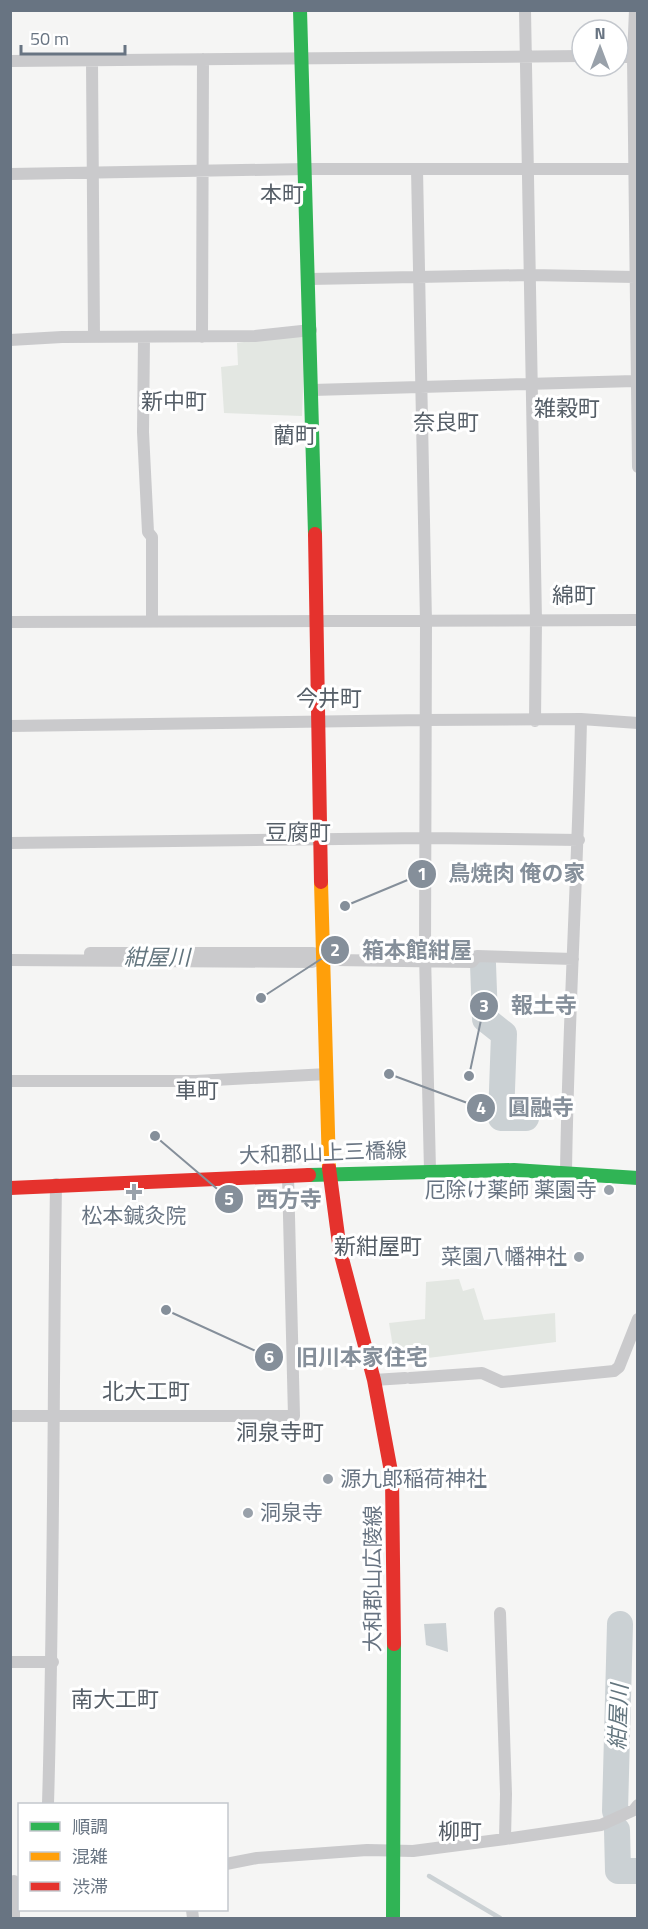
<svg xmlns="http://www.w3.org/2000/svg" width="648" height="1929" font-family="'Titillium Web','Noto Sans JP',sans-serif">
<style>
.green{fill:#e3e7e2}
.water{fill:#cbd1d4}
.lines{fill:none;stroke-linecap:round;stroke-linejoin:round}
.stream{stroke:#cbd1d4;stroke-width:4.5}
.river{stroke:#cbd1d4;stroke-width:26}
.street{stroke:#cacacc;stroke-width:12}
.fast{stroke:#30b455;stroke-width:14}
.slow{stroke:#ff9f0a;stroke-width:14}
.jam{stroke:#e5322d;stroke-width:14}
.poi-dot{fill:#99a1aa;stroke:#fff;stroke-width:2}
.labels{text-anchor:middle;stroke-width:6;stroke-linejoin:round;paint-order:stroke}
.street-label{font-size:21px;fill:#687482;stroke:#fff}
.poi-label{font-size:21px;fill:#687482;stroke:#fff;text-anchor:end}
.neighbourhood-label{font-size:22px;fill:#555e67;stroke:#fff}
.water-label{font-size:22px;font-style:italic;fill:#63757e;stroke:#fff}
.leader{fill:none;stroke:#858f9a;stroke-width:2}
.callout-dot{fill:#858f9a;stroke:#fff;stroke-width:2}
.mark-label{font-size:18px;text-anchor:middle;font-weight:bold;fill:#fff}
.callout-label{font-size:22px;text-anchor:middle;font-weight:bold;fill:#858f9a;stroke:#fff;stroke-width:6;stroke-linejoin:round;paint-order:stroke}
</style>
<rect width="100%" height="100%" fill="#f5f5f4"/>
<path class="green" d="M 305,333 L 302,416 L 224,413 L 221,367 L 238,365 L 237,343 Z
M 459,1279 L 463,1291 L 474,1288 L 484,1320 L 555,1313 L 556,1342 L 428,1358 L 395,1359 L 389,1323 L 425,1319 L 426,1282 Z"/>
<path class="water" d="M 446,1623 L 448,1652 L 426,1645 L 424,1624 Z"/>
<g class="lines">
<path class="stream" d="M 429,1876 L 500,1918"/>
<path class="river" d="M 483,964 L 485,1019 L 504,1034 L 501,1118 L 526,1118
M 615,1811 L 620,1624
M 617,1830 L 618,1871 L 638,1871"/>
<path class="street" d="M 525,10 L 536,621 L 535,721
M 635,10 L 633,57 L 638,467
M 618,57 L 638,57
M 10,61 L 582,56
M 92,62 L 94,336
M 417,169 L 426,622 L 425,954 L 430,1171
M 10,174 L 306,169 L 638,169
M 309,279 L 530,275 L 635,277
M 144,337 L 143,432 L 148,532 L 152,537 L 152,620
M 202,337 L 203,59
M 10,340 L 62,337 L 255,336 L 311,330
M 312,390 L 635,381
M 10,622 L 638,620
M 10,726 L 426,720 L 581,719 L 638,723
M 10,843 L 426,838 L 579,840
M 90,953 L 312,953 L 327,956
M 10,960 L 312,962 L 324,957 L 334,960 L 472,962 L 477,956 L 573,959
M 10,1081 L 196,1081 L 327,1074
M 566,1173 C 568,1022 578,871 581,719
M 410,1378 L 482,1373 L 502,1382 L 614,1371 L 619,1367 L 638,1319
M 374,1380 L 405,1378
M 10,1416 L 294,1416 L 288,1176
M 500,1613 L 506,1794 L 505,1839
M 10,1662 L 53,1662
M 48,1804 C 54,1598 53,1391 56,1184
M 226,1864 L 257,1858 L 367,1850 L 413,1851 L 505,1839 L 601,1825 L 634,1810 L 638,1805
M 192,1910 L 193,1918
M 14,1918 L 14,1881"/>
<path class="fast" d="M 300,10 L 315,534
M 309,1175 L 514,1170 L 638,1178
M 393,1918 L 394,1644"/>
<path class="slow" d="M 321,882 L 329,1168"/>
<path class="jam" d="M 315,534 L 321,882
M 329,1168 L 340,1251 L 374,1380 L 392,1477 L 394,1644
M 10,1188 L 309,1175"/>
</g>
<g class="poi-dot">
<circle cx="609" cy="1190" r="6"/>
<path d="M131 1183h6v6h6v6h-6v6h-6v-6h-6v-6h6z"/>
<circle cx="579" cy="1257" r="6"/>
<circle cx="328" cy="1479" r="6"/>
<circle cx="248" cy="1513" r="6"/>
</g>
<g class="labels">
<g class="street-label">
<text transform="translate(323 1153) rotate(-2)" y="7">大和郡山上三橋線</text>
<text transform="translate(373 1579) rotate(-90)" y="7">大和郡山広陵線</text>
</g>
<g class="poi-label">
<text x="597" y="1197">厄除け薬師 薬園寺</text>
<text x="134" y="1223" text-anchor="middle">松本鍼灸院</text>
<text x="567" y="1264">菜園八幡神社</text>
<text x="340" y="1486" text-anchor="start">源九郎稲荷神社</text>
<text x="260" y="1520" text-anchor="start">洞泉寺</text>
</g>
<g class="neighbourhood-label">
<text x="282" y="202">本町</text>
<text x="174" y="409">新中町</text>
<text x="567" y="416">雑穀町</text>
<text x="446" y="430">奈良町</text>
<text x="295" y="443">藺町</text>
<text x="574" y="603">綿町</text>
<text x="329" y="706">今井町</text>
<text x="298" y="840">豆腐町</text>
<text x="197" y="1098">車町</text>
<text x="378" y="1254">新紺屋町</text>
<text x="146" y="1399">北大工町</text>
<text x="280" y="1440">洞泉寺町</text>
<text x="115" y="1707">南大工町</text>
<text x="460" y="1839">柳町</text>
</g>
<g class="water-label">
<text x="157" y="965">紺屋川</text>
<text transform="translate(618 1717) rotate(-88)" y="8">紺屋川</text>
</g>
</g>
<path class="leader" d="M345 906L422 874M261 998L335 950M469 1076L484 1006M389 1074L481 1108M155 1136L229 1199M166 1310L269 1357"/>
<g class="callout-dot">
<circle cx="345" cy="906" r="6"/>
<circle cx="261" cy="998" r="6"/>
<circle cx="469" cy="1076" r="6"/>
<circle cx="389" cy="1074" r="6"/>
<circle cx="155" cy="1136" r="6"/>
<circle cx="166" cy="1310" r="6"/>
<circle cx="422" cy="874" r="15"/>
<circle cx="335" cy="950" r="15"/>
<circle cx="484" cy="1006" r="15"/>
<circle cx="481" cy="1108" r="15"/>
<circle cx="229" cy="1199" r="15"/>
<circle cx="269" cy="1357" r="15"/>
</g>
<g class="mark-label">
<text x="422" y="880">1</text>
<text x="335" y="956">2</text>
<text x="484" y="1012">3</text>
<text x="481" y="1114">4</text>
<text x="229" y="1205">5</text>
<text x="269" y="1363">6</text>
</g>
<g class="callout-label">
<text x="517" y="881">鳥焼肉 俺の家</text>
<text x="417" y="958">箱本館紺屋</text>
<text x="544" y="1013">報土寺</text>
<text x="541" y="1115">圓融寺</text>
<text x="289" y="1207">西方寺</text>
<text x="362" y="1365">旧川本家住宅</text>
</g>
<rect width="648" height="1929" fill="none" stroke="#687482" stroke-width="24"/>
<rect x="18" y="1803" width="210" height="108" fill="#ffffff" stroke="#c3c7cd" stroke-width="1.5"/>
<rect x="30" y="1822" width="30" height="9" fill="#30b455" stroke="#c3c7cd" stroke-width="1.5"/>
<text x="72" y="1833" font-size="18" fill="#687482">順調</text>
<rect x="30" y="1852" width="30" height="9" fill="#ff9f0a" stroke="#c3c7cd" stroke-width="1.5"/>
<text x="72" y="1863" font-size="18" fill="#687482">混雑</text>
<rect x="30" y="1882" width="30" height="9" fill="#e5322d" stroke="#c3c7cd" stroke-width="1.5"/>
<text x="72" y="1893" font-size="18" fill="#687482">渋滞</text>
<g transform="translate(600 48)"><circle r="28" fill="#ffffff" stroke="#c3c7cd" stroke-width="1.5"/>
<path d="M0-4.5L10 22L0 15L-10 22Z" fill="#99a1aa"/>
<text y="-9" font-size="16" font-weight="bold" text-anchor="middle" fill="#687482">N</text>
</g>
<path d="M21 45v9h104v-9" fill="none" stroke="#687482" stroke-width="3"/>
<text x="30" y="45" font-size="18" fill="#687482" stroke="#ffffff" stroke-width="4.5" paint-order="stroke">50 m</text>
</svg>
